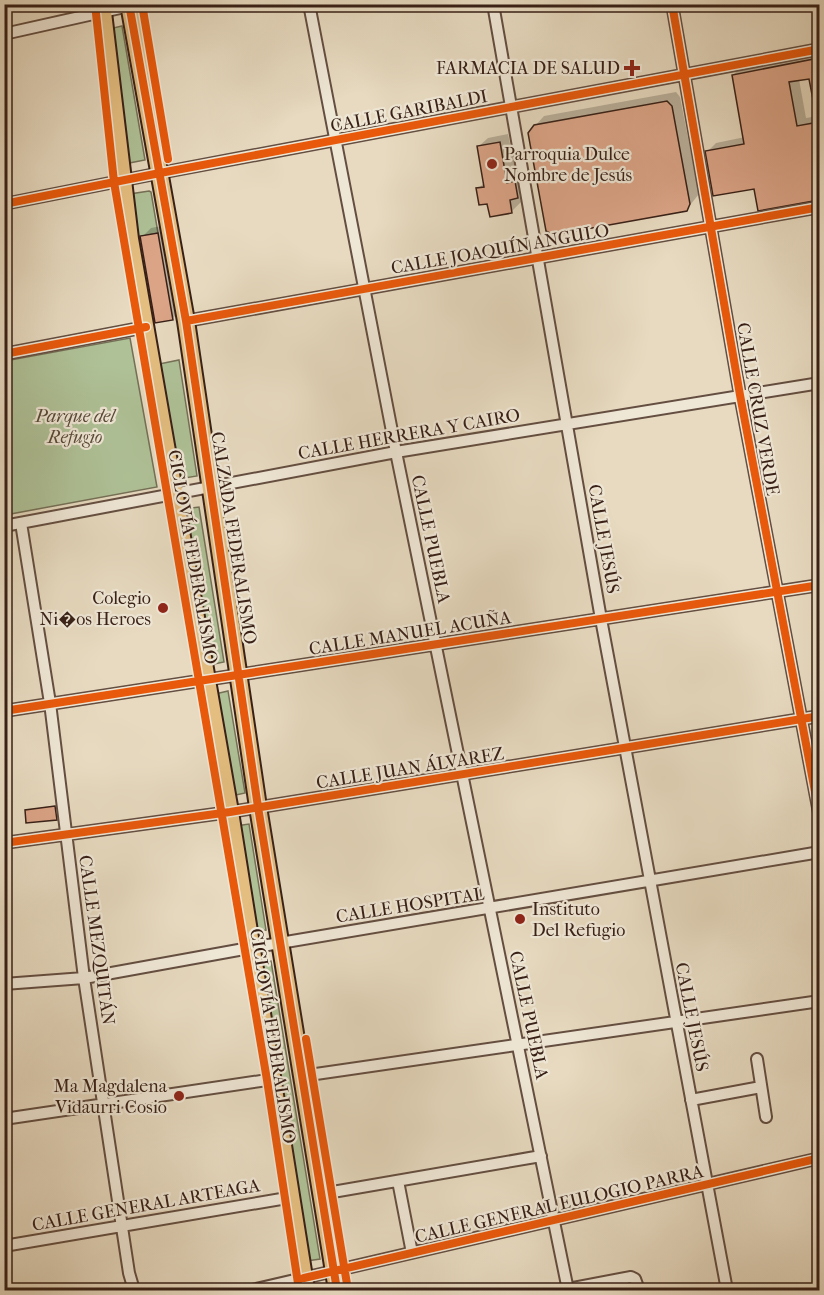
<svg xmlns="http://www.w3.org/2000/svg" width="824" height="1295" font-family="'IM FELL French Canon',serif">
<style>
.green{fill:#afc197;stroke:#747057;stroke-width:1.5}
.shadow{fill:#0003;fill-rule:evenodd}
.building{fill:#dba487;stroke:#382017;stroke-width:1.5}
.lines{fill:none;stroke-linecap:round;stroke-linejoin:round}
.minor-casing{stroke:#644e41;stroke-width:14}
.primary-casing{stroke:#382017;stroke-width:20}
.minor{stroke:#efe7d6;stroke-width:10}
.primary{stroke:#e4bd80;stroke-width:16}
.cycleway-casing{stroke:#efe7d6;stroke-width:11}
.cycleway{stroke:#e8590c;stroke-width:8}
.poi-dot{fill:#8f2418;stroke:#efe7d6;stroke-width:2}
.labels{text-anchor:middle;stroke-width:4.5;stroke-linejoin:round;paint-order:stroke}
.poi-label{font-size:18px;fill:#382017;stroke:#efe7d6;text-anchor:end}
.street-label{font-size:18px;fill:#382017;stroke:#efe7d6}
.park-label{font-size:18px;font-style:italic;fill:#564837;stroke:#efe7d6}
</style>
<rect width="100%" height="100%" fill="#e7dac0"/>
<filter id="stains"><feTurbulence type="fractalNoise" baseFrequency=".00333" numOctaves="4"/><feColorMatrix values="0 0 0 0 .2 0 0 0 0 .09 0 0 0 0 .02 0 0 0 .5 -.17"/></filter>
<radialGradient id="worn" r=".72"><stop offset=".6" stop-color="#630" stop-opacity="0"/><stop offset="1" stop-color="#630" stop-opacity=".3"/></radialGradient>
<path class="green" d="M 122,26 L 145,160 L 124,164 L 109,29 Z
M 149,191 L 151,192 L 158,233 L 135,238 L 130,194 Z
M 130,338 L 157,487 L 5,515 L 5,361 Z
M 179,360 L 197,476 L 179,479 L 159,364 Z
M 199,507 L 224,662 L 209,665 L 184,509 Z
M 228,691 L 245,793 L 231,796 L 215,694 Z
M 249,824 L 266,930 L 253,932 L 236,826 Z
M 271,961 L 320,1259 L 307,1261 L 258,963 Z"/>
<path class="shadow" d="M 820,52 L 820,198 L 755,187 L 707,152 L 716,143 L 745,137 L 733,75 L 742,66 ZM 810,77 L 818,116 L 806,118 L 799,79 Z
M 676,92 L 680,97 L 699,194 L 686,210 L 535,126 L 544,116 Z
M 508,134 L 516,174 L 523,173 L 526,188 L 519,194 L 521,202 L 512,211 L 489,202 L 478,189 L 485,182 L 478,147 L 488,138 Z
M 167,225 L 182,309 L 173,318 L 142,237 L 151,228 Z
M 56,805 L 58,817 L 56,818 L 26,810 Z"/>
<path class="building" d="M 819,58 L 819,109 L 815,110 L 809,79 L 789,82 L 797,126 L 819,122 L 819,200 L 758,211 L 754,189 L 713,196 L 705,151 L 744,144 L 732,75 Z
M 667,101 L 672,106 L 690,204 L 687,211 L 553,235 L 546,231 L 528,133 L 534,125 Z
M 500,142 L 507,183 L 515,181 L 518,198 L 510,200 L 512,213 L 490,217 L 487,204 L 479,205 L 476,188 L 484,187 L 477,146 Z
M 158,233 L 173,320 L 155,323 L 140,236 Z
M 55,806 L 57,820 L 26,823 L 25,810 Z"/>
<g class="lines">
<g class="minor-casing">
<path id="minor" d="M 309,4 L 396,452 L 568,1290
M 493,4 L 601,619 L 727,1290
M 672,4 L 740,395 L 820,818
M 4,34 L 138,4
M 4,204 L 160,173 L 820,49
M 186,321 L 820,207
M 4,354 L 146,327
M 21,523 L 50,703 L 84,978 L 129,1273 L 134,1290
M 4,526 L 396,452 L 820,383
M 4,711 L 820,585
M 4,843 L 230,812 L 820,716
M 4,984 L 84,978 L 244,949 L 820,852
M 757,1059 L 766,1117
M 302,1076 L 820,1001
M 691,1100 L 761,1087
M 4,1119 L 274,1079
M 398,1181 L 412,1253
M 321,1194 L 541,1156
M 4,1246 L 293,1197
M 568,1289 L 631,1277 L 635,1279 L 639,1290
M 252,1290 L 820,1158"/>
</g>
<g class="primary-casing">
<path id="primary" d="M 102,4 L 130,239 L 230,812 L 306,1290
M 129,4 L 186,321 L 258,807 L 337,1290"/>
</g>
<use href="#minor" class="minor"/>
<use href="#primary" class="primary"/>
<g class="cycleway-casing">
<path id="cycleway" d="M 95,4 L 114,182 L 267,1080 L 299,1290
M 129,4 L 186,321 L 258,807 L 337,1290
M 142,4 L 168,159
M 672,4 L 740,395 L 820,818
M 4,204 L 160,173 L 820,49
M 186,321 L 820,207
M 4,354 L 146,327
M 4,711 L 820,585
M 4,843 L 230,812 L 820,716
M 306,1039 L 348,1290
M 304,1278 L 820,1158"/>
</g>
<use href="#cycleway" class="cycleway"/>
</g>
<g class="poi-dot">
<path d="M629 59h6v6h6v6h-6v6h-6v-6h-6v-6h6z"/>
<circle cx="492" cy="164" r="6"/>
<circle cx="163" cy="608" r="6"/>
<circle cx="520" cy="919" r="6"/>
<circle cx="179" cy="1096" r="6"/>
</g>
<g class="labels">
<g class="poi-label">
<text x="620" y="74">FARMACIA DE SALUD</text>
<text x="504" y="160" text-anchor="start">Parroquia Dulce<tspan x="504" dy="21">Nombre de Jesús</tspan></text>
<text x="151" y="604">Colegio<tspan x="151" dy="21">Ni�os Heroes</tspan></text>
<text x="532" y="915" text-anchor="start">Instituto<tspan x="532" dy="21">Del Refugio</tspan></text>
<text x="167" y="1092">Ma Magdalena<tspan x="167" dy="21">Vidaurri Cosio</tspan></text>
</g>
<g class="street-label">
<text transform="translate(409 111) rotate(-11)" y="6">CALLE GARIBALDI</text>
<text transform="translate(500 249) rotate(-10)" y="6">CALLE JOAQUÍN ANGULO</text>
<text transform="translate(758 409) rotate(80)" y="6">CALLE CRUZ VERDE</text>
<text transform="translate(409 434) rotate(-10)" y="6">CALLE HERRERA Y CAIRO</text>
<text transform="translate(234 538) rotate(81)" y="6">CALZADA FEDERALISMO</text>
<text transform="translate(431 539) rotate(78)" y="6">CALLE PUEBLA</text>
<text transform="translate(604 539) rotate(80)" y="6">CALLE JESÚS</text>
<text transform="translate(193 557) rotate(80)" y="6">CICLOVÍA FEDERALISMO</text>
<text transform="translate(410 633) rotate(-9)" y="6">CALLE MANUEL ACUÑA</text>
<text transform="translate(410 768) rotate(-9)" y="6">CALLE JUAN ÁLVAREZ</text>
<text transform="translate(410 905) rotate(-9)" y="6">CALLE HOSPITAL</text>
<text transform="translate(97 940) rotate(82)" y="6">CALLE MEZQUITÁN</text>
<text transform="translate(529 1015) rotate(78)" y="6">CALLE PUEBLA</text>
<text transform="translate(692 1017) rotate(79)" y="6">CALLE JESÚS</text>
<text transform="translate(273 1036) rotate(81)" y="6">CICLOVÍA FEDERALISMO</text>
<text transform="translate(559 1204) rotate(-13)" y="6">CALLE GENERAL EULOGIO PARRA</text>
<text transform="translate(146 1205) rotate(-10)" y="6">CALLE GENERAL ARTEAGA</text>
</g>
<g class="park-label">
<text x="75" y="422">Parque del<tspan x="75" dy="21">Refugio</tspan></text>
</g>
</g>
<rect width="824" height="1295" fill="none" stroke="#e7dac0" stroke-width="24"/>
<rect x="6" y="6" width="812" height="1283" fill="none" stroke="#382017" stroke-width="3"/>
<rect x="12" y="12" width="800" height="1271" fill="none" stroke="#382017" stroke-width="1.5"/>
<rect width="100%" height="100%" filter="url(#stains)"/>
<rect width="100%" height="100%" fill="url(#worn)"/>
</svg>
